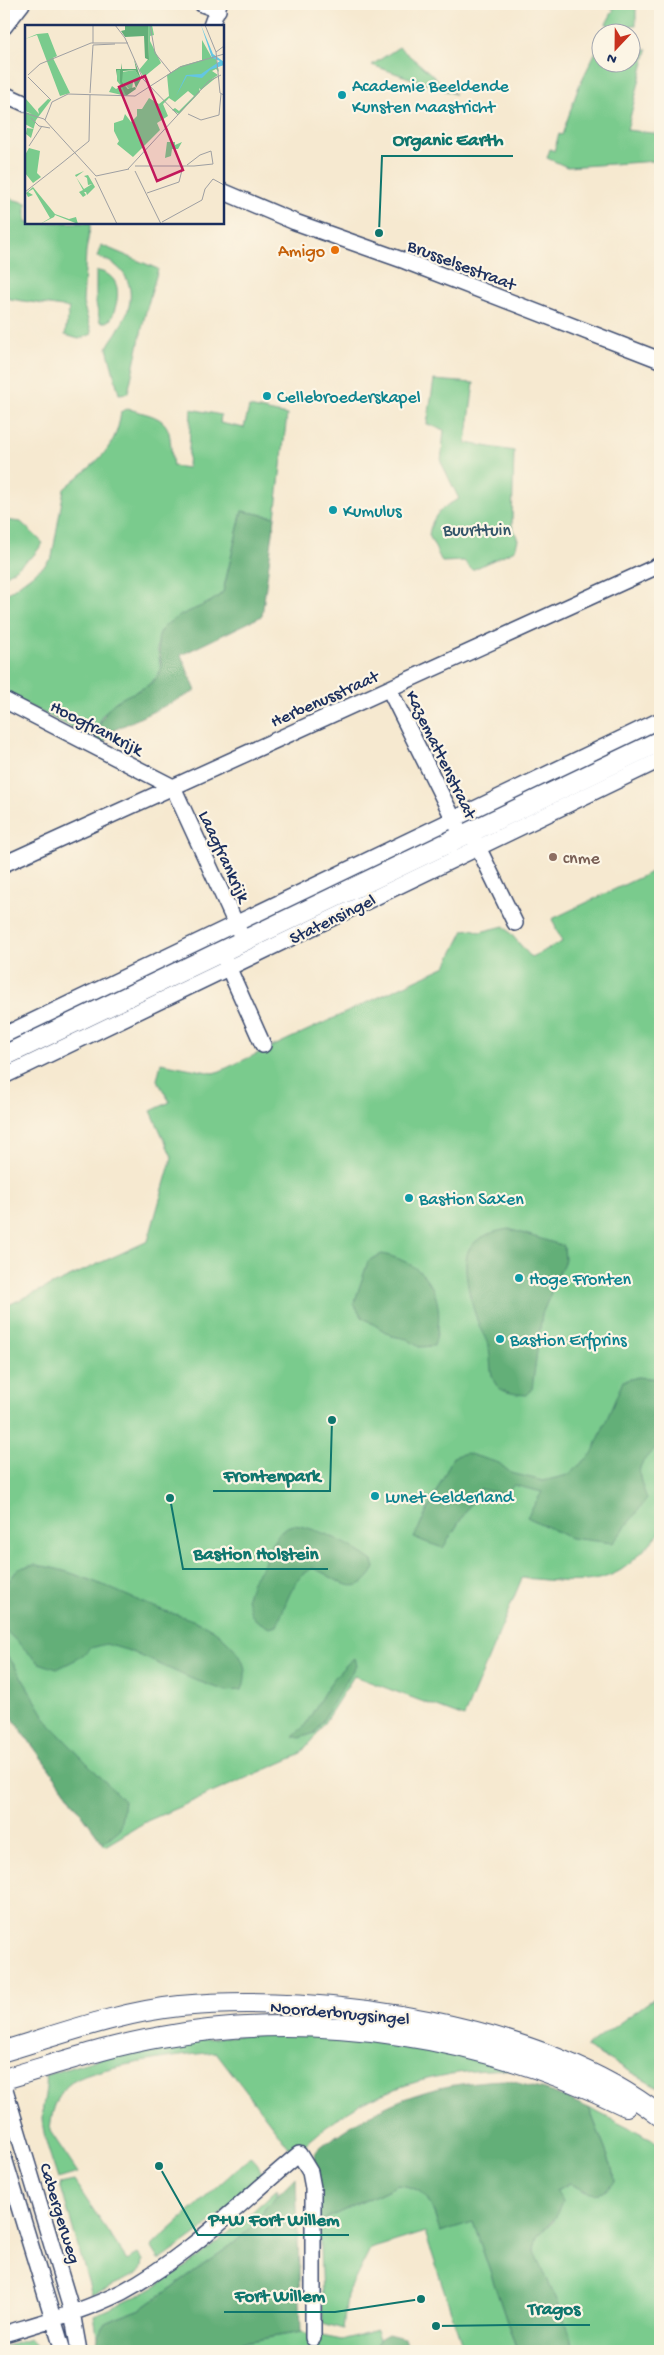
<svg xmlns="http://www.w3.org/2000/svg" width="664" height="2355" font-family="'Gochi Hand',sans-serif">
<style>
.green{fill:#7acb8d;stroke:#4a7d76}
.forest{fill:#63af78;stroke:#3f6f6b}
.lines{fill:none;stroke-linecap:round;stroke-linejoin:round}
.minor-casing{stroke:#3c4b6f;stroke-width:18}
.major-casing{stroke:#3c4b6f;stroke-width:22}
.minor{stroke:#fff;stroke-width:15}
.major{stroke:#fff;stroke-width:20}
.culture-dot{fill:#0f9aa8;stroke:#fcf5e5;stroke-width:2}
.food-dot{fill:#e8710a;stroke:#fcf5e5;stroke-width:2}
.education-dot{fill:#8d6e63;stroke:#fcf5e5;stroke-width:2}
.labels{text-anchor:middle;stroke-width:4.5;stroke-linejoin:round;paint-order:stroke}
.culture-label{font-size:18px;fill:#0d838f;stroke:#fcf5e5;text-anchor:start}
.food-label{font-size:18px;fill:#c56008;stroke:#fcf5e5;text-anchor:end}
.street-label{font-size:18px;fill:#1b2f5e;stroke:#fcf5e5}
.park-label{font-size:18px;fill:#33566a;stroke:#fcf5e5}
.education-label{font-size:18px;fill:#785e54;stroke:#fcf5e5;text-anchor:start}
.inset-road{fill:none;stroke:#9e9fa2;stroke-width:1}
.view{fill:#c2185b;fill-opacity:0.15;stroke:#c2185b;stroke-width:2.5}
.inset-edge{fill:none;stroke:#1b2f5e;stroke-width:2.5}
.leader{fill:none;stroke:#0f766e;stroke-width:2}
.callout-dot{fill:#0f766e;stroke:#fcf5e5;stroke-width:2}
.callout-label{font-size:19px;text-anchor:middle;font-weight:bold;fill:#0f766e;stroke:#fcf5e5;stroke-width:4.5;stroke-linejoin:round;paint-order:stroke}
</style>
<rect width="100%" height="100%" fill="#fcf5e5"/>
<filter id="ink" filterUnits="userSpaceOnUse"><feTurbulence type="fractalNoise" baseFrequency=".02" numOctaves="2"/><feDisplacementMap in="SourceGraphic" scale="10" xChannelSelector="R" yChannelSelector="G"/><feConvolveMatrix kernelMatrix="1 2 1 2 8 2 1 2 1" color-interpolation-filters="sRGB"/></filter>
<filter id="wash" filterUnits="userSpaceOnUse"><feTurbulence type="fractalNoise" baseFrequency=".0096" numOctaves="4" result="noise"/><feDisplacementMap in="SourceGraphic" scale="20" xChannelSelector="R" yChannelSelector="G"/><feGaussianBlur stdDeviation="1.12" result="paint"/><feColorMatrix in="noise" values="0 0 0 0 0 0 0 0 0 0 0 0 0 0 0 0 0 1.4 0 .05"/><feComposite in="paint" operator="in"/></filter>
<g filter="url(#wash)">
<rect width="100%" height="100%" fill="#f6e9d0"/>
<path class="green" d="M 612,4 L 636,4 L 636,25 L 631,25 L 631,32 L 606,32 L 609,25 L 606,24 L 614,9 L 610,7 Z
M 601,41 L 602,62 L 632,62 L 632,49 L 647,50 L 627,130 L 660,134 L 660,169 L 657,169 L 657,161 L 567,167 L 547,158 L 550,149 L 554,151 L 559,134 L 562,135 L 579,86 Z
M 399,47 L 455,94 L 372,65 Z
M 8,198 L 26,203 L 26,222 L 91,223 L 86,251 L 83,303 L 92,334 L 79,339 L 65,335 L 69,308 L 4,298 L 4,210 Z
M 101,245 L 158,269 L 145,315 L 128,393 L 119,394 L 107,348 C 110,340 115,336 119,328 C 139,299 133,266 97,257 Z
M 99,271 C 124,277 119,301 111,319 L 106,322 L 100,322 L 96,303 L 96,272 Z
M 434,380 L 474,383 L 466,443 L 514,451 L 512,525 L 518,540 L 515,550 L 472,570 L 464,561 L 442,562 L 429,535 C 432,515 442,507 459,499 L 441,462 L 444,430 L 427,424 Z
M 249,407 L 287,415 L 275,517 L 242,511 L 223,592 L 215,600 L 164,627 L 157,646 L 161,669 L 157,677 L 147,686 L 114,703 L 102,716 L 94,739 L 4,693 L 4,596 L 44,566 L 52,557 L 64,489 C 91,465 116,453 121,412 C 126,407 133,410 139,412 C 176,420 168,433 173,466 L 188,468 L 191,409 L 221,415 L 220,423 L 244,428 Z
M 4,520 L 21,522 L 43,543 L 34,555 L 4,577 Z
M 651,872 L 660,887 L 660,1533 C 648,1545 635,1561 621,1570 C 592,1588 554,1580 522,1578 L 464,1717 L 354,1676 L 317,1734 L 299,1755 L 147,1821 L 105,1846 L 4,1706 L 4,1307 L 148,1241 L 172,1157 L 151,1111 L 170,1102 L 157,1080 L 161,1063 L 213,1073 L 220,1071 L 446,966 L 464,930 L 472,929 L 480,932 L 504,926 L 531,957 L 562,942 L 552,919 Z
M 660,1994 L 660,2088 L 586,2047 Z
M 268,2033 L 403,2041 L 518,2070 C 459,2067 396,2082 345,2113 C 327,2125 310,2141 294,2154 L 216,2052 C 185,2055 87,2066 67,2086 C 55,2098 51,2115 50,2131 L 78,2173 L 58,2179 C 52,2160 43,2138 42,2118 C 42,2103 48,2089 46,2075 L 105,2057 L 176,2042 Z
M 589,2108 L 660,2144 L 660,2351 L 571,2351 L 572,2345 L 534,2252 C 534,2237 543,2230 554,2220 L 556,2190 L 570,2183 L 585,2192 L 614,2182 L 612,2167 Z
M 250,2157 C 258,2161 263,2171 259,2180 L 205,2228 L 162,2259 L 159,2259 L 152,2248 L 153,2245 Z
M 74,2181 L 127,2260 L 138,2254 L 143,2260 L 142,2268 L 137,2274 L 92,2295 L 60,2184 Z
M 398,2185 C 430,2188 431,2205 440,2232 L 473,2221 L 517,2351 L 464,2351 L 425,2232 L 370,2249 L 347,2295 L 343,2329 L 323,2323 L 319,2222 Z
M 277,2189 L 277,2196 L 266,2207 L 258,2221 L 233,2244 L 141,2309 L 107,2322 L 97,2336 L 94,2315 C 109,2309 124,2302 139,2295 C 191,2268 235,2228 277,2189 Z
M 376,2330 L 379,2339 L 376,2351 L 193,2351 L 301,2332 L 342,2340 Z
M 30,2339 L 41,2351 L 4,2351 L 4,2347 Z"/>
<path class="forest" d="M 242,511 L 275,517 L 262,616 L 181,655 L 196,691 L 110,732 L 104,744 L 94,739 C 100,726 103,712 114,703 C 127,693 146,691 157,677 C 169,662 149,643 164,627 C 180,610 207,609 223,592 Z
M 509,1229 L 564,1246 L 565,1260 L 542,1314 L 532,1389 L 526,1395 C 517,1394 503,1393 497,1386 C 488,1375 492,1358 488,1345 C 486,1339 483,1334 480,1328 C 473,1310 458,1262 471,1246 C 481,1235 495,1231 509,1229 Z
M 382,1254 C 431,1264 448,1300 434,1346 L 419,1347 L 407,1339 L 392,1336 L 362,1317 L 354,1304 L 368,1261 Z
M 638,1377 L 660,1379 L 660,1443 C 636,1468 635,1466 647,1499 L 613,1543 L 570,1538 L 527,1517 L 542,1492 L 514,1485 L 504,1494 L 480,1489 L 443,1548 L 414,1538 L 453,1457 L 466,1453 L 499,1463 L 511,1473 L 543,1481 L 568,1475 L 592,1454 L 623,1381 Z
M 294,1525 C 321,1529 351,1545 373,1561 L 375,1568 C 355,1603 338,1577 312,1568 C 292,1578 285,1607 277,1626 L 269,1628 L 256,1620 L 251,1614 L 247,1598 L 252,1581 L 263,1566 L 271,1545 L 280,1532 L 286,1527 Z
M 35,1565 C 78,1570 117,1593 157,1608 C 177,1616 203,1620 220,1635 C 239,1651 251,1665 242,1690 L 226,1691 L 192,1679 L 130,1651 L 106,1644 L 91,1648 L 79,1658 L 57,1669 L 39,1663 L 4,1629 L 4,1587 L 19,1568 Z
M 4,1652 L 13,1663 L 50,1725 L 124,1801 L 120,1829 L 103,1843 L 4,1706 Z
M 354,1658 L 356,1665 L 315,1733 L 300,1738 L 293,1736 C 297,1731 302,1730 305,1725 C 323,1697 326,1682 354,1658 Z
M 506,2080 L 552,2092 L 589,2108 L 612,2167 L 614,2182 C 599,2201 588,2193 570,2183 L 556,2190 L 563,2201 C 558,2223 534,2229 534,2252 C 543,2272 576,2332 571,2351 L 517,2351 L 473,2222 L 440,2232 C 431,2205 430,2188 398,2185 L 319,2222 L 319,2188 L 314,2155 C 319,2145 334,2138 343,2131 C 396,2096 443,2082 506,2080 Z
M 296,2177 L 301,2332 L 193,2351 L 95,2351 L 97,2336 L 107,2322 L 141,2309 L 233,2244 L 258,2221 L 266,2207 Z
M 388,2334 L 404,2338 L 408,2351 L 376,2351 L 379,2339 Z"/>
</g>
<g filter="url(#ink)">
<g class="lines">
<g class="minor-casing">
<path id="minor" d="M 202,4 L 218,10
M 211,26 L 219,4
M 4,27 L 22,4
M 4,94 L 26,104
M 222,191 L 295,222 L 405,261 L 660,360
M 389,689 L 457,826
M 4,700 L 173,787
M 173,787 L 240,933
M 474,839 L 515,923
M 4,864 L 660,565
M 225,960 L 263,1045
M 4,1035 L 660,720
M 4,1076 L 660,760
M 4,2086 L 72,2312 L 79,2351
M 4,2158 L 63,2351
M 4,2334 C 43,2322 85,2311 122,2292 C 189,2256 241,2202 299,2154 L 310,2172 L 313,2188 L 313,2338"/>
</g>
<g class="major-casing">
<path id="major" d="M 4,1056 L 660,741
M 4,2051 C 61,2034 120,2012 180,2006 C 323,1992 546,2025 660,2116
M 4,2079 C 56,2064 108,2046 161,2037 C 316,2009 485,2036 626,2106"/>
</g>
<use href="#minor" class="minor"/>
<use href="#major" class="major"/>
</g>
</g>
<g class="culture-dot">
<circle cx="342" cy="95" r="5"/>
<circle cx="267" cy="396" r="5"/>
<circle cx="333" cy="510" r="5"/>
<circle cx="409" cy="1198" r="5"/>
<circle cx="519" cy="1278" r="5"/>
<circle cx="500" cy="1339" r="5"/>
<circle cx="375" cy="1496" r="5"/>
</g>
<circle class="food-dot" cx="335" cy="250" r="5"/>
<circle class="education-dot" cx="553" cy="857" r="5"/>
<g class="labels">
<g class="culture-label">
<text x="352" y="91">Academie Beeldende<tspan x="352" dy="21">Kunsten Maastricht</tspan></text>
<text x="277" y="402">Cellebroederskapel</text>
<text x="343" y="516">Kumulus</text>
<text x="419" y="1204">Bastion Saxen</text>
<text x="529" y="1284">Hoge Fronten</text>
<text x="510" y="1345">Bastion Erfprins</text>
<text x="385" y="1502">Lunet Gelderland</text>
</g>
<g class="food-label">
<text x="325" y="256">Amigo</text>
</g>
<g class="street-label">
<text transform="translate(462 264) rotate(21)" y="6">Brusselsestraat</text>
<text transform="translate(324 698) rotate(-24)" y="6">Herbenusstraat</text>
<text transform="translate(97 727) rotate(27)" y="6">Hoogfrankrijk</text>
<text transform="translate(442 754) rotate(64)" y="6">Kazemattenstraat</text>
<text transform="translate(225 856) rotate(65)" y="6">Laagfrankrijk</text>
<text transform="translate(332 918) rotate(-26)" y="6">Statensingel</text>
<text transform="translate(340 2012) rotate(5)" y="6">Noorderbrugsingel</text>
<text transform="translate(61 2213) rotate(73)" y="6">Cabergerweg</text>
</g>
<g class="park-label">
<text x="477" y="535">Buurttuin</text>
</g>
<g class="education-label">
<text x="563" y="863">cnme</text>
</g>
</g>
<g transform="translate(25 25)">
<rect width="199" height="199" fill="#f6e9d0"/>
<path d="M 123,0 L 127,0 L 129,10 L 125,11 L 125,16 L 136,38 L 119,52 L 114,45 L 124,33 ZM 23,8 L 32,31 L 28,33 L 45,68 L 35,71 L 12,10 L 0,14 L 12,9 ZM 177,15 L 187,33 L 191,33 L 194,47 L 191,44 L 187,46 L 193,50 L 184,56 L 191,52 L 193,51 L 176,65 L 174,63 L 175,67 L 154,89 L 147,85 L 150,83 L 154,86 L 169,71 L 163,66 L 150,77 L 144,73 L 138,79 L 143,91 L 132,98 L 135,105 L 108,132 L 92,119 L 94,116 L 89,106 L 89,98 L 98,95 L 100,89 L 106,97 L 112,91 L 112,84 L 117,84 L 124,73 L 134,79 L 144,71 L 142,50 L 156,41 L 177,35 ZM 92,45 L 95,45 L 101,71 L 84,67 L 87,61 L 91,64 L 96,61 L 92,56 ZM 110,45 L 115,53 L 108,57 L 107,65 L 104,64 L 97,57 L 97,47 ZM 1,74 L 14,89 L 13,84 L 23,74 L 26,75 L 11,95 L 6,113 L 1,109 L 2,103 L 9,104 L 0,99 L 0,87 L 7,89 L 0,86 ZM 142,117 L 150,117 L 150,120 L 157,117 L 153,124 L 147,124 L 146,131 L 140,133 ZM 4,123 L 15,126 L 12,148 L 16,152 L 8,158 L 0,148 L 0,130 ZM 59,146 L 51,152 L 59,164 L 67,159 L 63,160 L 62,153 L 59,151 L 63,150 L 70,162 L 62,170 L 61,167 L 59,167 L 61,170 L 58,172 L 54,167 L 58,165 L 50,150 ZM 8,162 L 30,189 L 44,194 L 51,192 L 53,199 L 30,190 L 29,192 L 15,199 L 25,193 L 8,164 L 3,167 L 8,170 L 3,172 L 1,168 Z" fill="#7acb8d"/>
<path d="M 100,0 L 123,0 L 124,35 L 120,33 L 119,11 L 100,12 L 96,6 L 100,5 ZM 109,34 L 116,54 L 111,63 L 109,57 L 115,53 L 110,45 L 98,46 L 97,57 L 103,64 L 110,62 L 111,64 L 101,71 L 95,57 L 95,45 L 92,45 L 91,51 L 91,44 L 96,44 L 96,38 L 91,39 L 96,38 L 97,44 L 111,44 Z" fill="#63af78"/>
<path d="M 176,0 L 188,29 L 199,37 L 199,40 L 185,45 L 177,53 L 162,51 L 151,71 L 161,50 L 176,49 L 195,36 L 187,33 Z" fill="#64c6e2"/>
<path class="inset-road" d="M 90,0 L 100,13M 125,0 L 130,28 L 146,48M 180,0 L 191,27M 100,13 L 118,54 L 153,90M 68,18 L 68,0M 68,20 L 90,19M 199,21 L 191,27 L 195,68 L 199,70M 3,50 L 15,39 L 66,18 L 103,18M 3,52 L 26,75M 65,68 L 68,20M 0,88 L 19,94 L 71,151M 163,89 L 176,95 L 194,90 L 196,69M 6,93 L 14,101 L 25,103M 20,95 L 27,77 L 43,69 L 110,71 L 155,42 L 199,29M 4,121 L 17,101M 37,138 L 64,116 L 65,70M 110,141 L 169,141 L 188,139 L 186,126 L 175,130 L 162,140M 103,144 L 184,56 L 196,50M 110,146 L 136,199M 71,151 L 104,144M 70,153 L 92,199M 0,167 L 37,138M 122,168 L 154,157 L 158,141M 137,197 L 177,175 L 180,164 L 188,154 L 199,160"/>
<path class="view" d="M 120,51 L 158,145 L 132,156 L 94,62 Z"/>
<rect width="199" height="199" class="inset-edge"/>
</g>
<path class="leader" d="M379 233L382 156H513M332 1420L330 1491H213M170 1498L183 1569H328M159 2166L198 2235H349M421 2299L335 2312H224M436 2326L518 2325H590"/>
<g class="callout-dot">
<circle cx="379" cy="233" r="5"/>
<circle cx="332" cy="1420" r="5"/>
<circle cx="170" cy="1498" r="5"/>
<circle cx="159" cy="2166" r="5"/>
<circle cx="421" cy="2299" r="5"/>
<circle cx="436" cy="2326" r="5"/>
</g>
<g class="callout-label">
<text x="448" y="145">Organic Earth</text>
<text x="272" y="1481">Frontenpark</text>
<text x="256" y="1559">Bastion Holstein</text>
<text x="274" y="2225">P+W Fort Willem</text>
<text x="280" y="2301">Fort Willem</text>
<text x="554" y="2314">Tragos</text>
</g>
<rect width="664" height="2355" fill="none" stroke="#fcf5e5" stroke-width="20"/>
<g transform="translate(616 48) rotate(202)"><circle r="24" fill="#fcf5e5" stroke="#a2a6af"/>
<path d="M0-4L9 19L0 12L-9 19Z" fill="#c8321e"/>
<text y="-8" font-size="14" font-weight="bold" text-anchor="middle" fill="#1b2f5e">N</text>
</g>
</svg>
